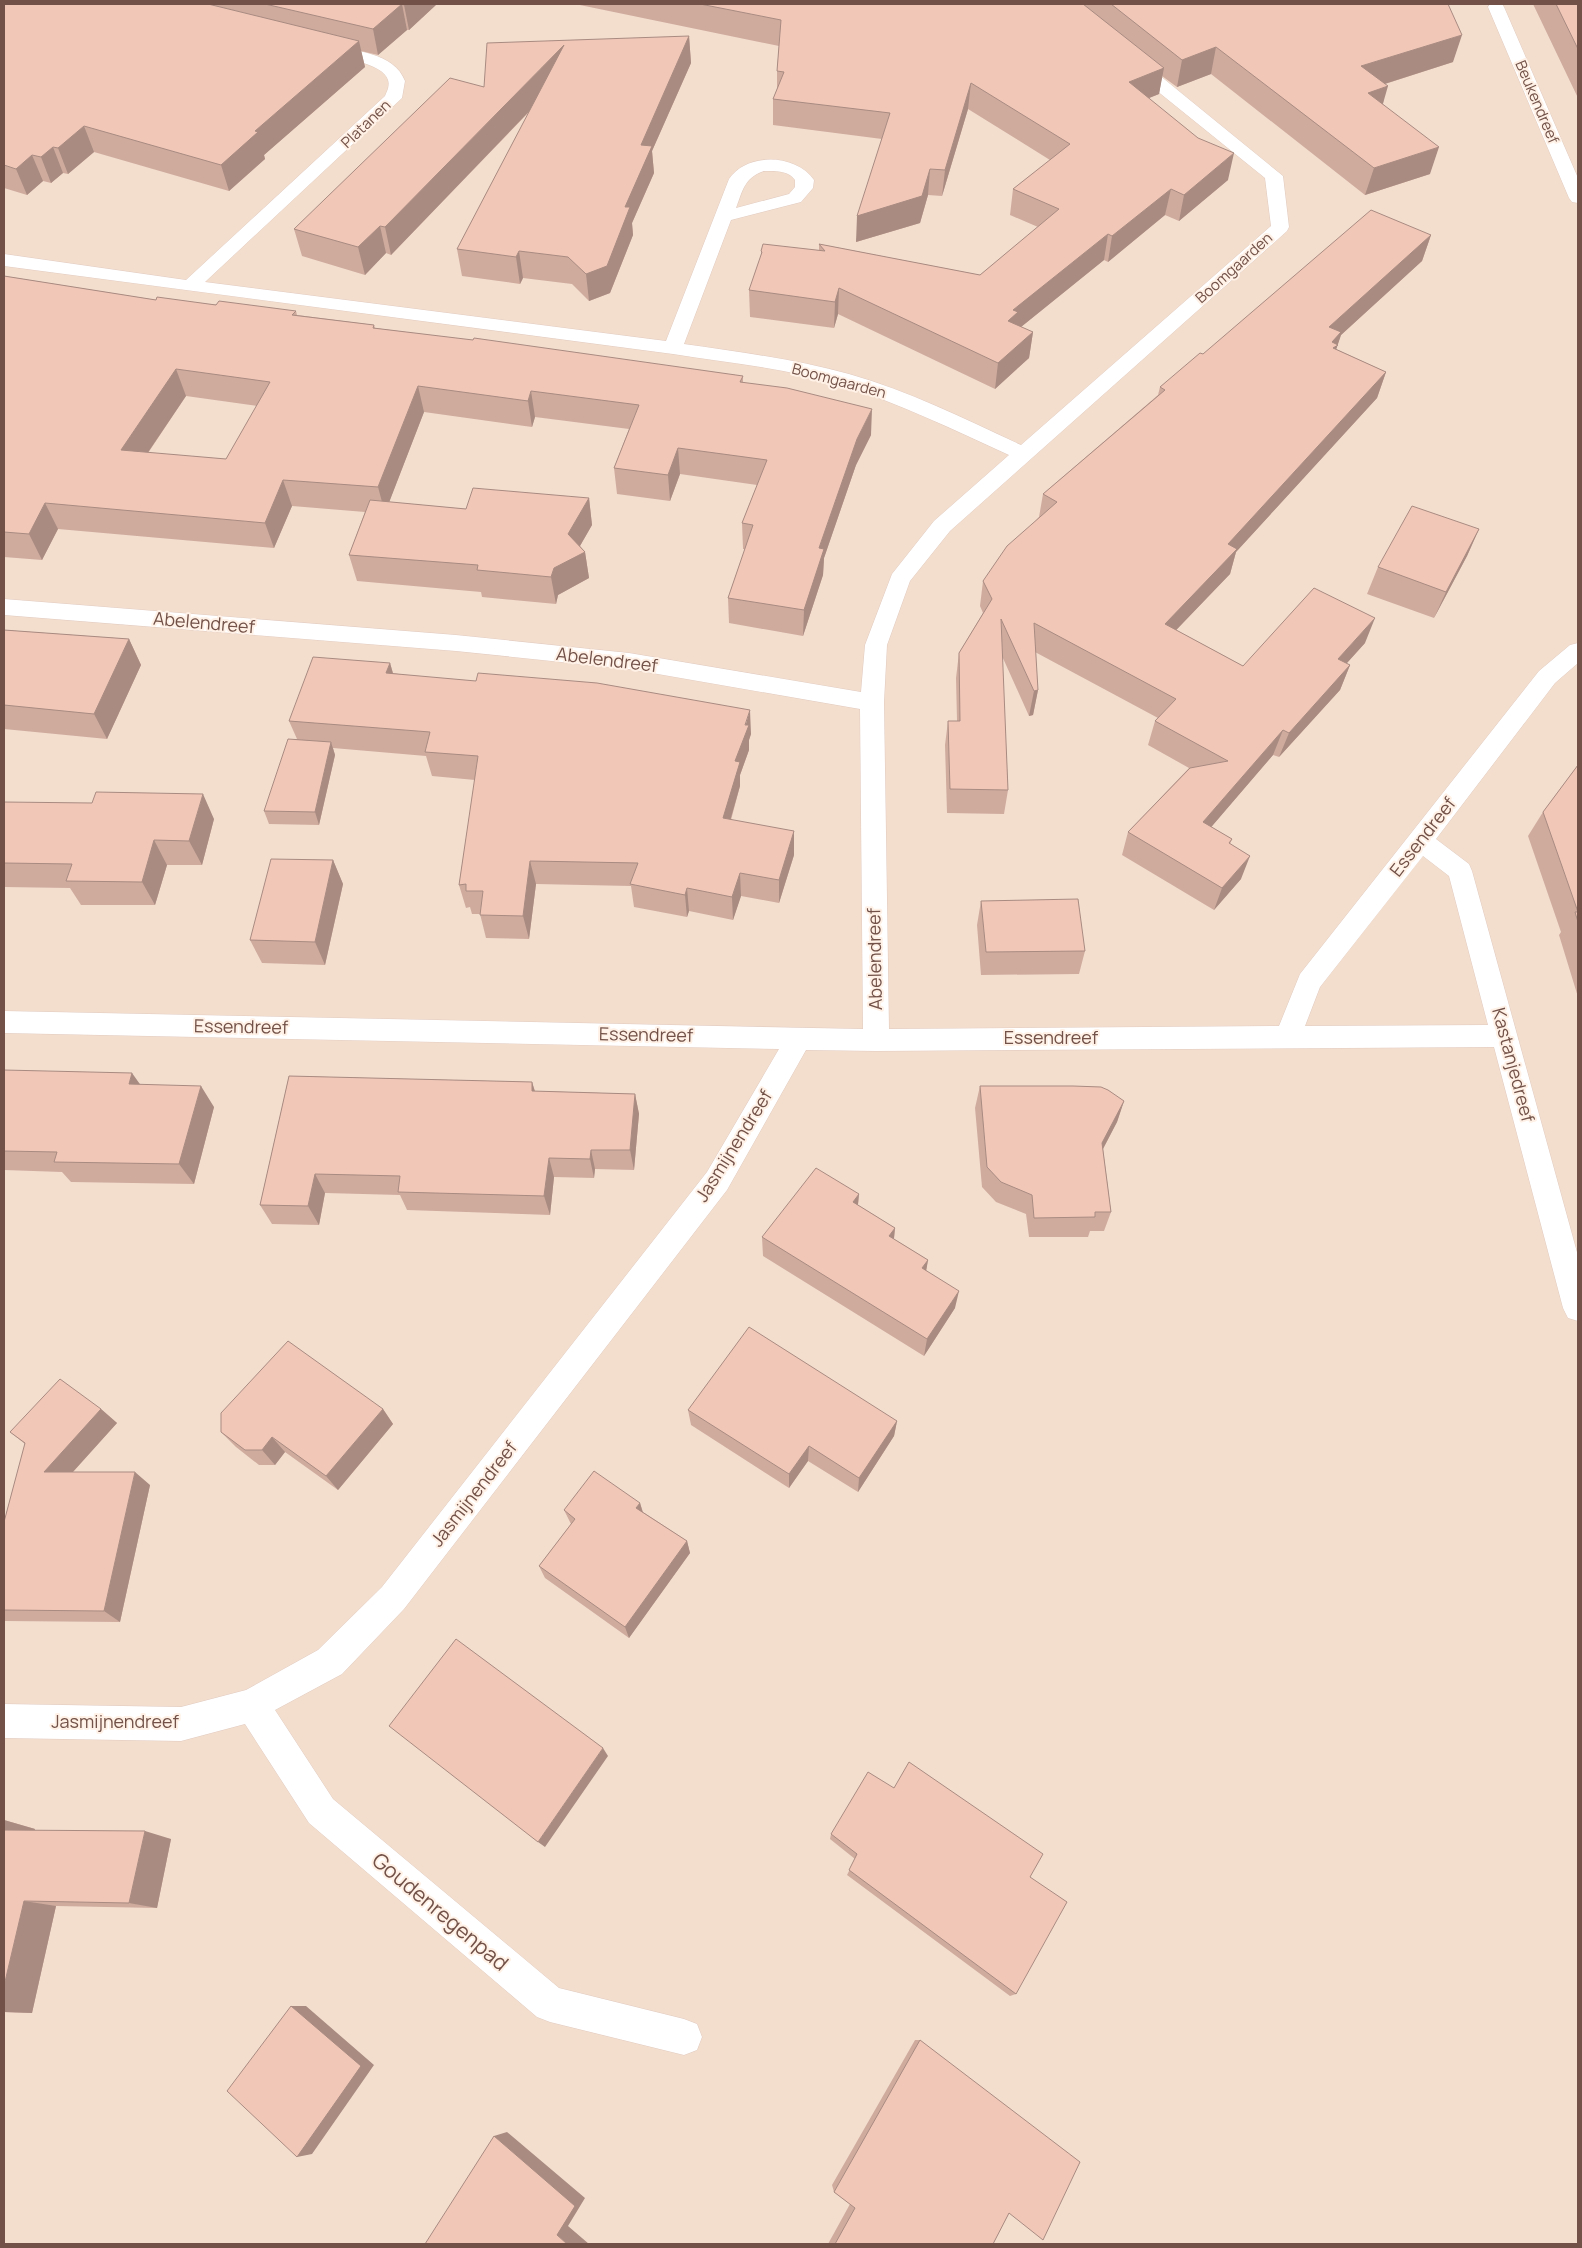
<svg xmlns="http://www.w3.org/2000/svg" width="1582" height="2248" font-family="Manrope,sans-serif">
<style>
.residential{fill:#f3dece}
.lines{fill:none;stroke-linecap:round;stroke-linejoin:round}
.street-casing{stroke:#e1cabf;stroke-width:1}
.street{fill:#fff;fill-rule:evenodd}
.wall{fill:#cfab9e;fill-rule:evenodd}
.shaded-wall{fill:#a98b81}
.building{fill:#f1c7b8;stroke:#a98b81;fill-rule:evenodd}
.labels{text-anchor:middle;stroke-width:4;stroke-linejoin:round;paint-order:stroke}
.far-street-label{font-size:15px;fill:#725148;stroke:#fff1e6}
.street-label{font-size:18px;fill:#725148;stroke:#fff1e6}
.near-street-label{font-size:21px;fill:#725148;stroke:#fff1e6}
</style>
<rect width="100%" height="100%" fill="#fcede0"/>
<path class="residential" d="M 4,4 L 1578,4 L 1578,2244 L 4,2244 Z"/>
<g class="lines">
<g class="street-casing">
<path id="street" d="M 1490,4 L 1502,4 L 1504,7 L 1578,178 L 1578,203 L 1572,202 L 1569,198 L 1488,7 Z
M 328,45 C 354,51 394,52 405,81 L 402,98 L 205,282 L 666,341 L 729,179 C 747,152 796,154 814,180 L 813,188 L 801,202 L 731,220 L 684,344 C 739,352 795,359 849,374 C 909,391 965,419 1021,445 L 1271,226 L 1265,178 L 1125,65 L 1123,61 L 1125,57 L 1137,57 L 1283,176 L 1289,227 L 1287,231 L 950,531 L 910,581 L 887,645 L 884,702 L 889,1029 L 1279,1026 L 1300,974 L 1539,671 L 1570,645 L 1578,643 L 1578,663 L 1555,683 L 1436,839 L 1469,864 L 1472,871 L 1578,1256 L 1578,1321 L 1568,1318 L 1563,1308 L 1494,1047 L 876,1051 L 806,1050 L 727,1190 L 404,1609 L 342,1674 L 275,1710 L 333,1799 L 559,1988 L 684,2019 L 697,2024 L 702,2037 L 697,2050 L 684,2055 L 550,2022 L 537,2017 L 309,1823 L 245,1724 L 181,1741 L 4,1738 L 4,1704 L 181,1707 L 246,1690 L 318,1650 L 382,1587 L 707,1172 L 779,1049 L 4,1033 L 4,1011 L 863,1029 L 860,709 L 629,669 L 456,651 L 4,615 L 4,599 L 456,635 L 629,653 L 861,692 L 865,645 L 892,574 L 934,521 L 1009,455 C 954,430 899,403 841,385 C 787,368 729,363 673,354 L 4,266 L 4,254 L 186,280 L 385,96 C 387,91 390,86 388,80 C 384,63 337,57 322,54 L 320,50 L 322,46 ZM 764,171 C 775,171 788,170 795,180 L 795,187 L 789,194 L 736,208 C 743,190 744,178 764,171 ZM 1423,856 L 1449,876 L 1488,1025 L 1305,1026 L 1320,987 Z"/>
</g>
<use href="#street" class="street"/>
</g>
<path class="wall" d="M 4,4 L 437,4 L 409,30 L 407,30 L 378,55 L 361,51 L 365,67 L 264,155 L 265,159 L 229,191 L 94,152 L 68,174 L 63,173 L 51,183 L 43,181 L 27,195 L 4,188 Z
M 575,4 L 1448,4 L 1453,62 L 1385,84 L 1383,104 L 1430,174 L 1365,195 L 1211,74 L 1177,87 L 1162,76 L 1159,94 L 1149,98 L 1228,180 L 1179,221 L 1165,215 L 1108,262 L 1104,260 L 1021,327 L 1033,332 L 1029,358 L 995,389 L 838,314 L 834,328 L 750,317 L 749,290 L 761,257 L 761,251 L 819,250 L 819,244 L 980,275 L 1038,227 L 1010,215 L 1013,189 L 1050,160 L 968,109 L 942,196 L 928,195 L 920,223 L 856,242 L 882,139 L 773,125 L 773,99 L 777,89 L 777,71 L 779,46 Z
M 1533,4 L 1578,4 L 1578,98 Z
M 689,36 L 691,63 L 652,151 L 654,173 L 632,223 L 633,235 L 610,293 L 589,301 L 572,284 L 523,278 L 520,284 L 462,276 L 457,249 L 529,112 L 391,255 L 386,253 L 365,275 L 302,256 L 294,229 L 484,87 Z
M 1431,235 L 1422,261 L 1341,335 L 1336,349 L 1386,372 L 1377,398 L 1236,552 L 1230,574 L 1176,630 L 1243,666 L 1365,643 L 1346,664 L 1350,665 L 1340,690 L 1279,757 L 1273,755 L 1211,827 L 1232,839 L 1230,844 L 1241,879 L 1214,910 L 1122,855 L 1128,832 L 1189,768 L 1148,745 L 1155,721 L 1158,718 L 1035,652 L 1038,690 L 1033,715 L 1029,716 L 1002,656 L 1008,790 L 1004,814 L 947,813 L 945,745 L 948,721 L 957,721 L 956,678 L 959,653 L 983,613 L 980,606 L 983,581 L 1039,517 L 1043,494 L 1158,395 L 1160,387 L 1203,354 Z
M 4,276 L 156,300 L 296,311 L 297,315 L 374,325 L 375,328 L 743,376 L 743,382 L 871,435 L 856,465 L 824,558 L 823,575 L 803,636 L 729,623 L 728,598 L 745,549 L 743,549 L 742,523 L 757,485 L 680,474 L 670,501 L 617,494 L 614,468 L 629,429 L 535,417 L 532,427 L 424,412 L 389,502 L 466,509 L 589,498 L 592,525 L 580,546 L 585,552 L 589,578 L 558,595 L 556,604 L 482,597 L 481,592 L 357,581 L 349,555 L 365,512 L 292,506 L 274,548 L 58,529 L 42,560 L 4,557 ZM 186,396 L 257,406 L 226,459 L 148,453 Z
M 1479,529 L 1467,556 L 1434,618 L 1367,594 L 1378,567 Z
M 4,630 L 129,639 L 141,665 L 107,739 L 4,729 Z
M 390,663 L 393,673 L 751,734 L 749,740 L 749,750 L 740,775 L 740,786 L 731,820 L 794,831 L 794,855 L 779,903 L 741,896 L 733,920 L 689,911 L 687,917 L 634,907 L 631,886 L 536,884 L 529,939 L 486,938 L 480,914 L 472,914 L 470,907 L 466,908 L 459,885 L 475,780 L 432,776 L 426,756 L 333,748 L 335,755 L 319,825 L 269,824 L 264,811 L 297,739 L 289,721 Z
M 1578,765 L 1578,997 L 1559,935 L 1561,932 L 1528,836 L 1543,812 Z
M 4,802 L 214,819 L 202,865 L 167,865 L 155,905 L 81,905 L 70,888 L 4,887 Z
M 333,860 L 343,884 L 325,965 L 262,963 L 250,940 Z
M 981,901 L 1085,951 L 1079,974 L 981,975 L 977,925 Z
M 4,1070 L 140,1084 L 214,1107 L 194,1184 L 71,1182 L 62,1172 L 4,1170 Z
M 289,1076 L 532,1082 L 535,1091 L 635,1094 L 639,1114 L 634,1170 L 595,1169 L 594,1178 L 554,1177 L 550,1215 L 407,1210 L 400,1195 L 325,1193 L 319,1225 L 272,1224 L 260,1205 Z
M 980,1086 L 1124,1101 L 1117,1122 L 1103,1149 L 1111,1212 L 1104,1231 L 1090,1231 L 1088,1237 L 1029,1237 L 1026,1214 L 996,1202 L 982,1187 L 975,1108 Z
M 859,1194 L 858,1205 L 895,1228 L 894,1239 L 928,1260 L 926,1270 L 955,1308 L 924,1356 L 763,1256 L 762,1237 Z
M 101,1409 L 117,1423 L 73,1472 L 150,1485 L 120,1622 L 4,1621 L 4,1522 L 25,1444 L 10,1432 Z
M 383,1409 L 393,1424 L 338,1490 L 285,1452 L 275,1465 L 259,1465 L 236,1447 L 221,1432 Z
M 688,1410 L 897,1421 L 894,1436 L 858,1492 L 808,1461 L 789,1488 L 691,1425 Z
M 640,1503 L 643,1512 L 687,1541 L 690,1553 L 629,1638 L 545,1578 L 539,1566 L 571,1524 L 564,1510 Z
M 4,1820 L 35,1829 L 34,1830 L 171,1839 L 157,1908 L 56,1906 L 32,2013 L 4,2012 Z
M 831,1834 L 1030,1877 L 1016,1994 L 1010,1996 L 847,1875 L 855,1859 L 830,1839 Z
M 915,2040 L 920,2040 L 1009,2213 L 993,2244 L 828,2244 L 850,2204 L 834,2192 L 832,2185 Z"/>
<path class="shaded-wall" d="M 402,4 L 407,30 L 378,55 L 373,29 Z
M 405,4 L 437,4 L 409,30 L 404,5 Z
M 1462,35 L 1453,62 L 1353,94 L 1361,66 Z
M 689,36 L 691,63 L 652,151 L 654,173 L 632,223 L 633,235 L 610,293 L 589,301 L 586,274 L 625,207 L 641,145 Z
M 359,41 L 365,67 L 264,155 L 265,159 L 229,191 L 221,165 L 255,131 Z
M 564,45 L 567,72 L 391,255 L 385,227 Z
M 1216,47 L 1211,74 L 1177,87 L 1182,60 Z
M 1164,68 L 1159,94 L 1124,108 L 1129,82 Z
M 971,83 L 968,109 L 942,196 L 945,170 Z
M 1388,86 L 1380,114 L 1368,93 Z
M 84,126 L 94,152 L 68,174 L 58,148 Z
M 53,147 L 63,173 L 51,183 L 41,157 Z
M 1439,147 L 1430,174 L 1365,195 L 1374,168 Z
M 1234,153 L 1228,180 L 1179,221 L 1184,195 Z
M 32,155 L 43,181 L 27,195 L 16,169 Z
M 930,169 L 928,195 L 920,223 L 856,242 L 857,216 Z
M 1171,189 L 1165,215 L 1108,262 L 1112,236 Z
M 380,226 L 386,253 L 365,275 L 358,247 Z
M 1108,234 L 1104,260 L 1016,331 L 1008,321 L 1013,310 Z
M 1431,235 L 1422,261 L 1341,335 L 1329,371 L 1329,327 Z
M 519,251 L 523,278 L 520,284 L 516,257 Z
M 839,288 L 838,314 L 834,328 L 835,302 Z
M 1033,332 L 1029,358 L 995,389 L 998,363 Z
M 176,369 L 186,396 L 132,476 L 121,450 Z
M 1386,372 L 1377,398 L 1236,552 L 1230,574 L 1158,649 L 1165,624 L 1228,544 Z
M 418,386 L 424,412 L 385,513 L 378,487 Z
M 531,391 L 535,417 L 532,427 L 528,401 Z
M 872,409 L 871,435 L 856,465 L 824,558 L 823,575 L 803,636 L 804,610 L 819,548 L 857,439 Z
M 678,448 L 680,474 L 670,501 L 668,475 Z
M 283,480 L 292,506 L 274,548 L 265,523 Z
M 589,498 L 592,525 L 573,558 L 585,552 L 589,578 L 558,595 L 556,604 L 551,577 L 554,568 L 568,534 Z
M 45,503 L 58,529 L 42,560 L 29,534 Z
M 1479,529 L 1467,556 L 1434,618 L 1446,592 Z
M 1375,618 L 1365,643 L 1328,684 L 1338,659 Z
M 129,639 L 141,665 L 107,739 L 94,714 Z
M 390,663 L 397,688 L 386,673 Z
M 1350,665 L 1340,690 L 1279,757 L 1289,733 Z
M 1038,690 L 1033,715 L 1029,716 L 1034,691 Z
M 750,710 L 751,734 L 749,740 L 749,750 L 740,775 L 740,786 L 724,842 L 723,818 L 735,761 Z
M 1283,730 L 1273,755 L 1195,846 L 1203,822 Z
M 331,742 L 335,755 L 319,825 L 315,812 Z
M 203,794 L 214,819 L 202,865 L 189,841 Z
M 794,831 L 794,855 L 779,903 L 779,880 Z
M 154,840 L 167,865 L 155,905 L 142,882 Z
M 1250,856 L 1241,879 L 1214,910 L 1222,888 Z
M 333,860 L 343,884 L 325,965 L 315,942 Z
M 530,861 L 536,884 L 529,939 L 523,916 Z
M 740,873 L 741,896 L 733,920 L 732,897 Z
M 687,888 L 689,911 L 687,917 L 685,895 Z
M 132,1073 L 147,1094 L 129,1084 Z
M 532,1082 L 538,1102 L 532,1091 Z
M 201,1086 L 214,1107 L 194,1184 L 179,1164 Z
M 635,1094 L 639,1114 L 634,1170 L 630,1150 Z
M 1124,1101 L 1117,1122 L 1095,1164 L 1102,1143 Z
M 591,1150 L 595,1169 L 594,1178 L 590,1159 Z
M 549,1158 L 554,1177 L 550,1215 L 544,1196 Z
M 315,1174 L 325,1193 L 319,1225 L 308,1206 Z
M 859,1194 L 857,1213 L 853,1202 Z
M 895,1228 L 893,1247 L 889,1236 Z
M 928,1260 L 925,1278 L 922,1268 Z
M 959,1291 L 955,1308 L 924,1356 L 927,1339 Z
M 101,1409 L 117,1423 L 61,1485 L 44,1472 Z
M 383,1409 L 393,1424 L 338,1490 L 326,1476 Z
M 897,1421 L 894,1436 L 858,1492 L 859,1478 Z
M 272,1437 L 285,1452 L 275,1465 L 262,1450 Z
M 809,1446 L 808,1461 L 789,1488 L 789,1474 Z
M 135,1472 L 150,1485 L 120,1622 L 104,1611 Z
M 640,1503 L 644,1517 L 636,1508 Z
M 687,1541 L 690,1553 L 629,1638 L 625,1627 Z
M 603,1748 L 608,1756 L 545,1847 L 538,1842 Z
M 4,1820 L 35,1829 L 33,1838 L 4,1831 Z
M 145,1831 L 171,1839 L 157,1908 L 129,1903 Z
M 24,1901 L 56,1906 L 32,2013 L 4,2012 L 4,1986 Z
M 291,2006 L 306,2006 L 374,2065 L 312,2154 L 297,2157 Z
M 507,2132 L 585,2198 L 568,2226 L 589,2244 L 567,2244 L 557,2235 L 494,2136 Z"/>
<path class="building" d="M 4,4 L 208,4 L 359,41 L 255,131 L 258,132 L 221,165 L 84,126 L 58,148 L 53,147 L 41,157 L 32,155 L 16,169 L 4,165 Z
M 265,4 L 405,4 L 404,5 L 402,4 L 373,29 Z
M 700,4 L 1083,4 L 1164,68 L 1129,82 L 1198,138 L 1234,153 L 1184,195 L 1171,189 L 1112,236 L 1108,234 L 1013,310 L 1018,312 L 1008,321 L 1033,332 L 998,363 L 839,288 L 835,302 L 749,290 L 762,252 L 761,251 L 763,244 L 825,251 L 819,244 L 980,275 L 1059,209 L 1013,189 L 1070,144 L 971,83 L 945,170 L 930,169 L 922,196 L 857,216 L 890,113 L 773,99 L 784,72 L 777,71 L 781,20 Z
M 1111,4 L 1448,4 L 1462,35 L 1361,66 L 1388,86 L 1368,93 L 1439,147 L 1374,168 L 1216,47 L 1182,60 Z
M 1556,4 L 1578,4 L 1578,49 Z
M 689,36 L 641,145 L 652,146 L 625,207 L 630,207 L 607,266 L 586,274 L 568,257 L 519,251 L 516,257 L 457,249 L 564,45 L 385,227 L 380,226 L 358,247 L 294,229 L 450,78 L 484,87 L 487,43 Z
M 1371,210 L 1431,235 L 1329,327 L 1341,332 L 1332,342 L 1338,345 L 1333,348 L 1386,372 L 1228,544 L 1237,549 L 1165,624 L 1243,666 L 1314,588 L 1375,618 L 1338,659 L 1350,665 L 1289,733 L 1283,730 L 1203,822 L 1232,839 L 1229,843 L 1250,856 L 1222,888 L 1128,832 L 1190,768 L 1228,761 L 1155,721 L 1176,699 L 1034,623 L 1038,690 L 1034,691 L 1001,619 L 1008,790 L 950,789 L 948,721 L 960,721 L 959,653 L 992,599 L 983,581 L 1007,546 L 1057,502 L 1043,494 L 1165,390 L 1160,387 L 1200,353 L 1203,354 Z
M 4,276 L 156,300 L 157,297 L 216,305 L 219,301 L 296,311 L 292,315 L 374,325 L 373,328 L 473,340 L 474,338 L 743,376 L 740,382 L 787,388 L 872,409 L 857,439 L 819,548 L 824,549 L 804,610 L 728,598 L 753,525 L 742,523 L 767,460 L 678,448 L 668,475 L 614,468 L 639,405 L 531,391 L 528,401 L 418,386 L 378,487 L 283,480 L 265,523 L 45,503 L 29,534 L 4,532 ZM 176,369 L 270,382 L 226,459 L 121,450 Z
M 473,488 L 589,498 L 568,534 L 585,552 L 554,568 L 551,577 L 477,570 L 478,565 L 349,555 L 370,500 L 466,509 Z
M 1412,506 L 1479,529 L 1446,592 L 1378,567 Z
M 4,630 L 129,639 L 94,714 L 4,705 Z
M 313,657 L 390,663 L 386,673 L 476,681 L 478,673 L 597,683 L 750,710 L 745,725 L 749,725 L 735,761 L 740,762 L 723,818 L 794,831 L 779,880 L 740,873 L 732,897 L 687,888 L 685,895 L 630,884 L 638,863 L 530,861 L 523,916 L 480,915 L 483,891 L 466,891 L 466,884 L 459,885 L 478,756 L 425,752 L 430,732 L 289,721 Z
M 288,739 L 331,742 L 315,812 L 264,811 Z
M 1578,765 L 1578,922 L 1575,912 L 1578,912 L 1543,812 Z
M 96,792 L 203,794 L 189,841 L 154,840 L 142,882 L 66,881 L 72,864 L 4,863 L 4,802 L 92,803 Z
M 271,859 L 333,860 L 315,942 L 250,940 Z
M 1078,899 L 1085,951 L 986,952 L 981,901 Z
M 4,1070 L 132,1073 L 129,1084 L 201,1086 L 179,1164 L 54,1162 L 57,1152 L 4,1151 Z
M 289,1076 L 532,1082 L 532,1091 L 635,1094 L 630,1150 L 591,1150 L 590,1159 L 549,1158 L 544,1196 L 398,1192 L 400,1176 L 315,1174 L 308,1206 L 260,1205 Z
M 980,1086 L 1073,1086 L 1101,1087 L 1108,1090 L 1124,1101 L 1102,1143 L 1111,1212 L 1095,1212 L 1095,1217 L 1034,1218 L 1032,1195 L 1001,1182 L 987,1167 Z
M 816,1168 L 859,1194 L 853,1202 L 895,1228 L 889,1236 L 928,1260 L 922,1268 L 959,1291 L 927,1339 L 762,1237 Z
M 749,1327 L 897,1421 L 859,1478 L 809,1446 L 789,1474 L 688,1410 Z
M 288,1341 L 383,1409 L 326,1476 L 272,1437 L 262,1450 L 245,1450 L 221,1432 L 221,1413 Z
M 60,1379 L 101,1409 L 44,1472 L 135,1472 L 104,1611 L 4,1610 L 4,1522 L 25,1443 L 10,1432 Z
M 594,1471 L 640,1503 L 636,1508 L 687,1541 L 625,1627 L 539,1566 L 575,1519 L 564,1510 Z
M 456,1639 L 603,1748 L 538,1842 L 389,1726 Z
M 909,1762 L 1043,1854 L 1030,1877 L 1067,1902 L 1016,1994 L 849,1870 L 857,1854 L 831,1834 L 868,1772 L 894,1788 Z
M 4,1830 L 145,1831 L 129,1903 L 24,1901 L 4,1986 Z
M 291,2006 L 361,2066 L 297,2157 L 227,2091 Z
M 920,2040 L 1080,2162 L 1043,2240 L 1009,2213 L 993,2244 L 835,2244 L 855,2208 L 834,2192 Z
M 494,2136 L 575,2206 L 557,2235 L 567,2244 L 425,2244 Z"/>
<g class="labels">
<g class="far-street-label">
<text transform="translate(1537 102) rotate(67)" y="5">Beukendreef</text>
<text transform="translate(366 124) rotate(-44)" y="5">Platanen</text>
<text transform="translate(1234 268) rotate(-42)" y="5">Boomgaarden</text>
<text transform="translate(839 381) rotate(15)" y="5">Boomgaarden</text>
</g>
<g class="street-label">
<text transform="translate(204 623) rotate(5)" y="6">Abelendreef</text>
<text transform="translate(607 660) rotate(7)" y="6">Abelendreef</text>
<text transform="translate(1423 837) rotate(-52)" y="6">Essendreef</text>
<text transform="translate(875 959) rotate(-91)" y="6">Abelendreef</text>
<text transform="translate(241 1027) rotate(1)" y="6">Essendreef</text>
<text transform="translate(646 1035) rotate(1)" y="6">Essendreef</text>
<text x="1051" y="1044">Essendreef</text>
<text transform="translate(1513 1065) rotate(75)" y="6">Kastanjedreef</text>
<text transform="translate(734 1146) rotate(-58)" y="6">Jasmijnendreef</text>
<text transform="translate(474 1494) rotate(-52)" y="6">Jasmijnendreef</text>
<text x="115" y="1728">Jasmijnendreef</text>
</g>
<g class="near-street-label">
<text transform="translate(440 1912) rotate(40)" y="7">Goudenregenpad</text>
</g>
</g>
<rect width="1582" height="2248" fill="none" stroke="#725148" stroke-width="10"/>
</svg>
